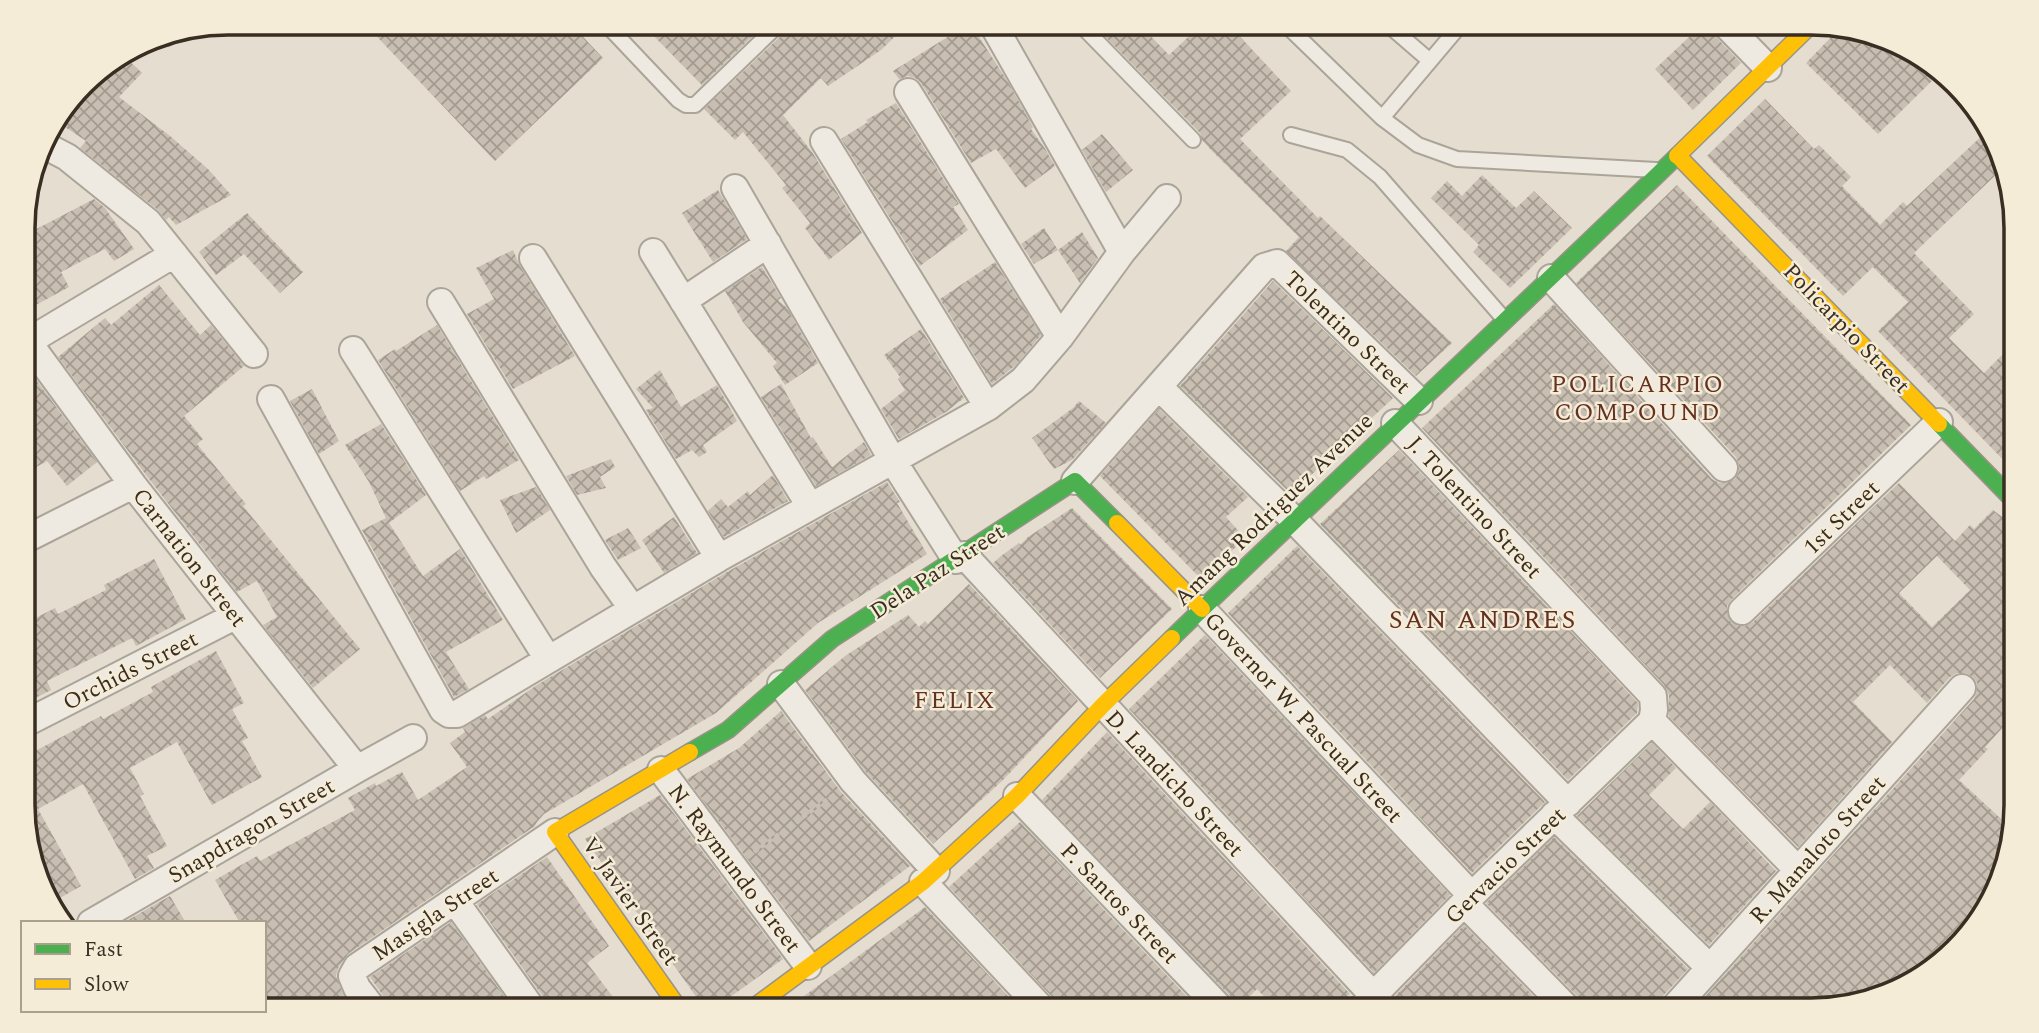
<svg xmlns="http://www.w3.org/2000/svg" width="2039" height="1033" font-family="Spectral,serif">
<style>
.building{fill:url(#building-cross-hatch);fill-rule:evenodd}
.lines{fill:none;stroke-linecap:round;stroke-linejoin:round}
.lane-casing{stroke:#aaa499;stroke-width:18}
.street-casing{stroke:#aaa499;stroke-width:30}
.fast-casing{stroke:#9a9388;stroke-width:19}
.slow-casing{stroke:#9a9388;stroke-width:19}
.path{stroke:#c6c0b8;stroke-width:4.5;stroke-dasharray:5 3.5;stroke-linecap:butt}
.lane{stroke:#eee9e1;stroke-width:14}
.street{stroke:#eee9e1;stroke-width:26}
.fast{stroke:#4caf50;stroke-width:16}
.slow{stroke:#ffc107;stroke-width:16}
.labels{text-anchor:middle;stroke-width:5;stroke-linejoin:round;paint-order:stroke}
.street-label{font-size:23px;fill:#3a2d21;stroke:#f5ecd8}
.neighbourhood-label{font-size:24px;letter-spacing:2px;fill:#643022;stroke:#f5ecd8}
.quarter-label{font-size:26px;letter-spacing:2px;fill:#643022;stroke:#f5ecd8}
.rim{fill:none;stroke:#3a2d21;stroke-width:3.5}
</style>
<defs>
<pattern id="building-cross-hatch" width="8" height="8" patternUnits="userSpaceOnUse" patternTransform="scale(1.75)"><rect width="8" height="8" fill="#c8beb1"/><path d="M0 0l8 8M0 8l8-8" fill="none" stroke="#a39b90"/></pattern>
</defs>
<rect width="100%" height="100%" fill="#e5ded0"/>
<path class="building" d="M 364,23 L 570,23 L 603,58 L 495,161 Z
M 641,23 L 766,23 L 702,85 Z
M 789,23 L 909,23 L 881,50 L 828,86 L 821,78 L 783,115 L 812,152 L 862,233 L 829,260 L 805,228 L 810,223 L 782,188 L 786,185 L 743,132 L 735,140 L 704,109 L 787,30 Z
M 970,23 L 1008,82 L 1033,127 L 1031,129 L 1044,147 L 1055,166 L 1025,188 L 996,149 L 971,163 L 921,83 L 915,78 L 908,76 L 899,79 L 893,71 Z
M 1092,23 L 1142,23 L 1140,25 L 1169,55 L 1203,23 L 1227,23 L 1291,91 L 1240,139 L 1318,218 L 1320,216 L 1452,343 L 1416,376 L 1286,251 L 1299,237 L 1212,151 L 1202,140 L 1200,133 Z
M 1704,23 L 1709,23 L 1713,34 L 1741,63 L 1693,110 L 1655,69 Z
M 1746,23 L 1774,23 L 1760,37 Z
M 1839,29 L 1902,44 L 1936,77 L 1878,134 L 1806,63 Z
M 123,55 L 142,73 L 119,97 L 170,136 L 208,169 L 231,195 L 176,225 L 169,217 L 166,220 L 158,210 L 80,148 L 86,141 L 56,121 L 92,74 Z
M 1765,99 L 1814,149 L 1819,145 L 1851,177 L 1842,186 L 1880,225 L 1903,202 L 1907,206 L 1988,130 L 2002,169 L 1914,253 L 1974,314 L 1949,338 L 1984,373 L 2015,342 L 2015,472 L 1878,331 L 1908,302 L 1873,267 L 1843,296 L 1707,156 Z
M 896,103 L 959,204 L 953,207 L 968,230 L 920,266 L 841,139 L 868,122 L 866,120 Z
M 1102,134 L 1133,170 L 1106,192 L 1082,150 Z
M 1482,175 L 1516,208 L 1534,191 L 1572,228 L 1510,288 L 1473,252 L 1479,245 L 1431,198 L 1447,181 L 1462,196 Z
M 1677,185 L 1911,425 L 1731,600 L 1727,606 L 1727,614 L 1731,622 L 1738,626 L 1745,626 L 1753,622 L 1899,483 L 1955,541 L 1970,525 L 1974,529 L 1993,510 L 2009,522 L 2015,522 L 2016,713 L 1985,747 L 1988,749 L 1959,780 L 2011,828 L 1995,896 L 1925,976 L 1824,1010 L 1693,1010 L 1974,699 L 1977,691 L 1977,683 L 1973,677 L 1966,673 L 1957,673 L 1950,677 L 1927,703 L 1890,665 L 1853,702 L 1892,742 L 1798,847 L 1669,716 L 1669,695 L 1664,685 L 1422,428 L 1554,304 L 1712,479 L 1719,483 L 1727,483 L 1735,479 L 1739,472 L 1739,465 L 1736,457 L 1576,283 ZM 1937,556 L 1970,590 L 1932,627 L 1899,593 Z
M 718,190 L 747,239 L 713,262 L 682,213 Z
M 94,199 L 105,208 L 134,249 L 114,261 L 105,249 L 61,272 L 69,287 L 23,312 L 23,236 Z
M 247,213 L 303,272 L 280,293 L 244,254 L 216,275 L 199,252 Z
M 1044,228 L 1058,250 L 1034,264 L 1021,244 Z
M 1082,232 L 1098,258 L 1080,283 L 1058,250 Z
M 513,250 L 520,266 L 575,356 L 513,389 L 467,314 L 494,299 L 476,268 Z
M 995,262 L 1041,335 L 1016,365 L 992,384 L 940,299 Z
M 762,267 L 781,298 L 778,300 L 787,308 L 818,363 L 785,385 L 773,366 L 777,363 L 743,322 L 725,291 Z
M 1273,281 L 1393,398 L 1291,494 L 1180,386 Z
M 159,285 L 200,335 L 211,325 L 244,366 L 184,416 L 203,439 L 197,444 L 246,504 L 243,506 L 360,649 L 313,688 L 263,625 L 277,617 L 257,581 L 237,592 L 146,475 L 58,357 L 105,318 L 111,325 Z
M 437,325 L 519,460 L 486,479 L 484,476 L 460,491 L 378,360 L 395,349 L 396,351 Z
M 921,329 L 964,398 L 946,412 L 899,439 L 881,409 L 905,390 L 898,379 L 900,377 L 884,355 Z
M 660,370 L 681,407 L 717,385 L 737,421 L 703,445 L 707,452 L 699,457 L 692,450 L 676,459 L 646,410 L 653,408 L 636,389 Z
M 34,377 L 97,462 L 67,486 L 47,461 L 24,474 L 24,382 Z
M 781,384 L 811,438 L 813,437 L 832,467 L 864,442 L 871,455 L 816,486 L 761,397 Z
M 312,389 L 339,441 L 319,454 L 290,401 Z
M 1079,401 L 1106,423 L 1072,460 L 1054,469 L 1032,438 L 1073,408 Z
M 1159,409 L 1248,497 L 1226,517 L 1245,538 L 1202,580 L 1100,476 Z
M 381,424 L 426,495 L 389,523 L 423,576 L 460,549 L 503,620 L 446,652 L 469,689 L 454,697 L 362,530 L 386,518 L 369,482 L 345,445 Z
M 1399,450 L 1638,703 L 1637,713 L 1568,780 L 1320,524 Z
M 611,459 L 615,467 L 600,477 L 606,488 L 577,495 L 566,476 Z
M 773,475 L 788,501 L 724,537 L 708,511 L 721,499 L 728,507 L 748,491 L 750,495 Z
M 887,482 L 900,502 L 897,503 L 927,554 L 818,623 L 716,713 L 544,814 L 537,822 L 535,826 L 348,954 L 338,968 L 336,976 L 343,994 L 354,1010 L 264,1010 L 264,923 L 240,923 L 215,880 L 257,856 L 260,861 L 355,810 L 348,798 L 375,783 L 376,786 L 402,772 L 418,800 L 467,767 L 450,743 L 465,732 L 463,728 L 485,715 L 488,719 L 537,685 L 727,572 Z
M 536,487 L 550,510 L 516,533 L 500,500 Z
M 1072,508 L 1172,609 L 1100,678 L 993,563 L 1001,556 L 1019,543 L 1020,545 L 1028,537 Z
M 674,517 L 697,553 L 664,573 L 642,540 Z
M 628,528 L 641,548 L 618,560 L 605,540 Z
M 1297,546 L 1545,802 L 1472,873 L 1228,613 Z
M 154,559 L 186,619 L 136,646 L 132,638 L 47,681 L 51,690 L 24,704 L 24,624 L 55,608 L 58,614 L 106,590 L 104,585 Z
M 969,584 L 1078,701 L 1002,781 L 933,844 L 865,771 L 805,690 L 845,656 L 908,615 L 919,627 L 925,621 L 928,624 Z
M 1205,635 L 1450,895 L 1374,973 L 1129,709 Z
M 216,651 L 244,703 L 232,709 L 248,738 L 242,741 L 262,777 L 212,805 L 177,742 L 130,768 L 144,794 L 140,796 L 167,846 L 147,856 L 154,868 L 135,879 L 83,784 L 38,809 L 81,886 L 53,902 L 25,833 L 24,757 L 101,716 L 103,719 L 153,692 L 151,687 Z
M 781,711 L 841,792 L 910,866 L 809,941 L 687,779 L 739,748 Z
M 1107,732 L 1350,994 L 1333,1010 L 1277,1010 L 1257,989 L 1237,1009 L 1233,999 L 1042,800 Z
M 1652,743 L 1676,768 L 1649,795 L 1683,829 L 1710,802 L 1776,871 L 1709,945 L 1577,816 Z
M 660,795 L 783,959 L 712,1010 L 701,1010 L 697,998 L 585,839 Z
M 1020,822 L 1197,1007 L 1194,1010 L 1058,1010 L 1054,999 L 949,887 Z
M 1554,837 L 1688,969 L 1660,999 L 1657,1010 L 1584,1010 L 1580,999 L 1486,903 Z
M 547,857 L 609,946 L 587,963 L 623,1010 L 548,1010 L 546,1001 L 477,904 Z
M 170,896 L 186,923 L 123,923 Z
M 925,907 L 1021,1010 L 785,1010 Z
M 451,922 L 514,1010 L 389,1010 L 386,1000 L 370,977 Z
M 1464,925 L 1547,1010 L 1402,1010 L 1402,1006 L 1395,996 Z"/>
<g class="lines">
<g class="lane-casing">
<path id="lane" d="M 605,23 L 678,100 L 686,105 L 695,105 L 780,23
M 1079,23 L 1193,140
M 1284,23 L 1382,118 L 1418,145 L 1457,159 L 1656,170
M 1386,23 L 1430,61
M 156,37 L 167,38 L 171,34
M 1382,118 L 1462,23
M 1291,135 L 1347,150 L 1380,177 L 1504,319"/>
</g>
<g class="street-casing">
<path id="street" d="M 992,23 L 1122,252
M 1724,23 L 1768,68
M 908,92 L 1060,337
M 824,141 L 988,407
M 42,144 L 67,157 L 148,222 L 254,354
M 735,188 L 893,461 L 956,560
M 653,252 L 810,506
M 533,258 L 719,558
M 1551,278 L 1724,468
M 683,301 L 768,244
M 441,302 L 603,567 L 632,608
M 28,342 L 133,485 L 357,769
M 24,344 L 174,254
M 353,350 L 548,659
M 1159,387 L 1294,520 L 1568,803
M 271,399 L 443,710 L 449,714 L 457,714 L 719,558 L 988,407 L 1023,380 L 1060,337 L 1122,252 L 1167,198
M 1395,423 L 1653,696 L 1654,710 L 1652,721 L 1798,870
M 1075,481 L 1264,267 L 1277,263 L 1419,401
M 24,540 L 133,485
M 964,555 L 1387,1010
M 1202,609 L 1472,896
M 1742,611 L 1939,422
M 781,684 L 853,781 L 936,871
M 24,724 L 235,616
M 661,770 L 808,966
M 1017,796 L 1222,1010
M 1554,815 L 1710,968
M 923,882 L 1043,1010
M 455,901 L 533,1010
M 1464,903 L 1569,1010
M 91,923 L 357,769 L 413,738
M 374,1010 L 357,988 L 352,976 L 357,967 L 555,832
M 1359,1010 L 1464,903 L 1652,721
M 1672,1010 L 1962,688"/>
</g>
<g class="fast-casing">
<path id="fast" d="M 1939,424 L 2015,502
M 1172,638 C 1340,476 1510,318 1677,156
M 690,752 L 728,730 L 832,639 L 1075,481 L 1117,523"/>
</g>
<g class="slow-casing">
<path id="slow" d="M 1677,156 L 1813,23
M 1678,156 L 1939,424
M 1117,523 L 1202,609
M 680,1010 L 555,832 L 690,752
M 750,1010 L 923,882 L 1017,796 L 1103,705 L 1172,638"/>
</g>
<path class="path" d="M 754,852 L 832,796"/>
<use href="#lane" class="lane"/>
<use href="#street" class="street"/>
<use href="#fast" class="fast"/>
<use href="#slow" class="slow"/>
</g>
<g class="labels">
<g class="street-label">
<text transform="translate(1847 328) rotate(46)" y="8">Policarpio Street</text>
<text transform="translate(1348 332) rotate(44)" y="8">Tolentino Street</text>
<text transform="translate(1475 507) rotate(47)" y="8">J. Tolentino Street</text>
<text transform="translate(1273 509) rotate(-44)" y="8">Amang Rodriguez Avenue</text>
<text transform="translate(1841 517) rotate(-44)" y="8">1st Street</text>
<text transform="translate(190 557) rotate(52)" y="8">Carnation Street</text>
<text transform="translate(937 571) rotate(-33)" y="8">Dela Paz Street</text>
<text transform="translate(130 670) rotate(-27)" y="8">Orchids Street</text>
<text transform="translate(1304 717) rotate(47)" y="8">Governor W. Pascual Street</text>
<text transform="translate(1175 783) rotate(47)" y="8">D. Landicho Street</text>
<text transform="translate(251 830) rotate(-30)" y="8">Snapdragon Street</text>
<text transform="translate(1817 849) rotate(-48)" y="8">R. Manaloto Street</text>
<text transform="translate(1505 865) rotate(-44)" y="8">Gervacio Street</text>
<text transform="translate(735 868) rotate(53)" y="8">N. Raymundo Street</text>
<text transform="translate(631 901) rotate(55)" y="8">V. Javier Street</text>
<text transform="translate(1120 903) rotate(46)" y="8">P. Santos Street</text>
<text transform="translate(435 914) rotate(-34)" y="8">Masigla Street</text>
</g>
<g class="neighbourhood-label">
<text x="1638" y="392">POLICARPIO<tspan x="1638" dy="28">COMPOUND</tspan></text>
<text x="955" y="708">FELIX</text>
</g>
<g class="quarter-label">
<text x="1483" y="628">SAN ANDRES</text>
</g>
</g>
<path d="M0 0H2039V1033H0ZM228 35H1811A193 193 0 0 1 2004 228V805A193 193 0 0 1 1811 998H228A193 193 0 0 1 35 805V228A193 193 0 0 1 228 35Z" fill="#f5ecd8" fill-rule="evenodd"/>
<path class="rim" d="M228 35H1811A193 193 0 0 1 2004 228V805A193 193 0 0 1 1811 998H228A193 193 0 0 1 35 805V228A193 193 0 0 1 228 35Z"/>
<rect x="21" y="921" width="245" height="91" fill="#f5ecd8" stroke="#aaa08f" stroke-width="2"/>
<rect x="35" y="944" width="35" height="10" fill="#4caf50" stroke="#aaa08f" stroke-width="2"/>
<text x="84" y="956" font-size="21" fill="#3a2d21">Fast</text>
<rect x="35" y="979" width="35" height="10" fill="#ffc107" stroke="#aaa08f" stroke-width="2"/>
<text x="84" y="991" font-size="21" fill="#3a2d21">Slow</text>
</svg>
